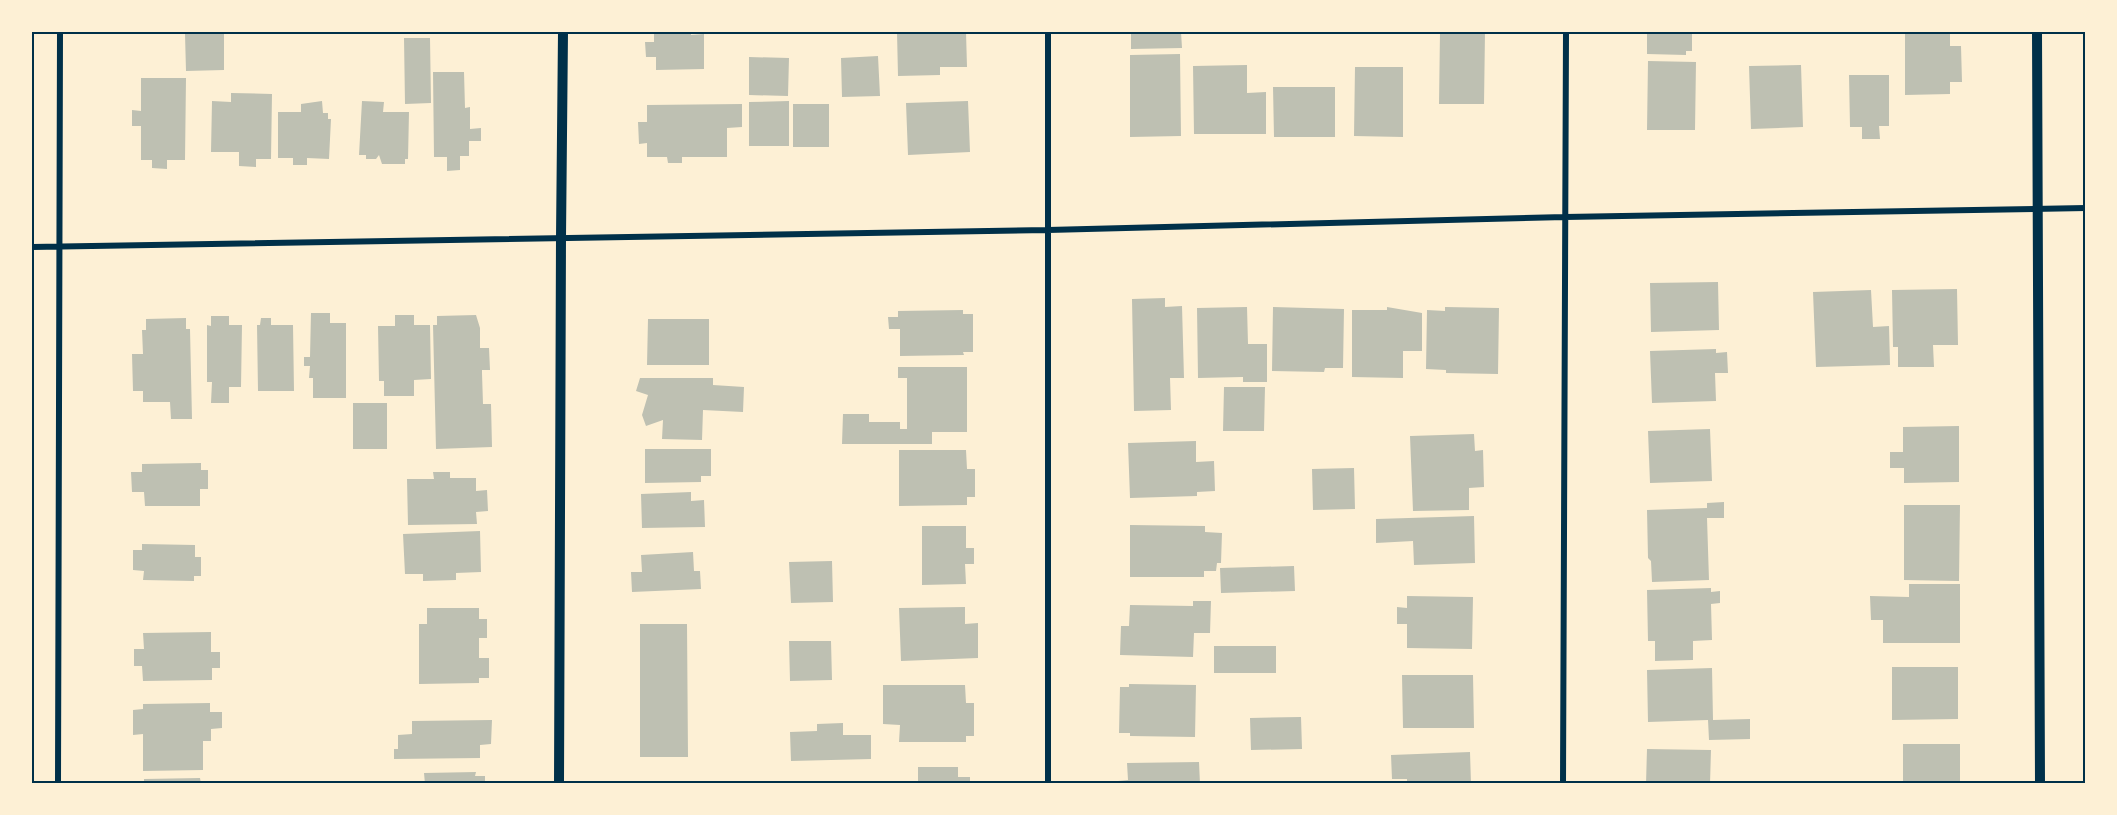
<svg xmlns="http://www.w3.org/2000/svg" width="2117" height="815" font-family="'Archivo Narrow',sans-serif">
<style>
.building{fill:#bec0b2}
.lines{fill:none;stroke-linecap:round;stroke-linejoin:round}
.minor{stroke:#003049;stroke-width:6}
.tertiary{stroke:#003049;stroke-width:10}
.neatline{fill:none;stroke:#003049;stroke-width:2}
</style>
<rect width="100%" height="100%" fill="#fdf0d5"/>
<path class="building" d="M 654,32 L 691,32 L 691,35 L 704,34 L 704,69 L 656,70 L 656,57 L 646,57 L 645,42 L 654,42 Z
M 897,32 L 966,32 L 967,67 L 940,67 L 940,75 L 898,76 Z
M 1131,32 L 1181,32 L 1182,48 L 1131,49 Z
M 1440,32 L 1485,32 L 1484,104 L 1439,104 Z
M 1647,32 L 1692,32 L 1692,51 L 1686,51 L 1686,55 L 1647,54 Z
M 1905,32 L 1950,32 L 1950,46 L 1961,46 L 1962,82 L 1950,82 L 1950,94 L 1905,95 Z
M 185,34 L 224,34 L 224,70 L 186,71 Z
M 404,38 L 430,38 L 431,103 L 405,104 Z
M 1180,54 L 1181,136 L 1130,137 L 1130,55 Z
M 878,56 L 880,96 L 842,97 L 841,58 Z
M 749,57 L 789,58 L 788,96 L 749,95 Z
M 1648,61 L 1696,62 L 1695,130 L 1647,130 Z
M 1247,65 L 1247,93 L 1266,92 L 1266,134 L 1194,134 L 1193,66 Z
M 1801,65 L 1803,127 L 1751,129 L 1749,66 Z
M 1355,67 L 1403,67 L 1403,137 L 1354,136 Z
M 433,72 L 464,72 L 465,108 L 470,107 L 470,129 L 481,128 L 481,141 L 469,141 L 469,156 L 460,156 L 460,170 L 447,171 L 447,157 L 434,157 Z
M 1849,75 L 1889,75 L 1889,126 L 1879,126 L 1880,139 L 1862,139 L 1862,127 L 1850,127 Z
M 141,78 L 186,78 L 185,160 L 167,160 L 167,169 L 152,168 L 152,160 L 141,160 L 141,126 L 132,126 L 132,110 L 141,111 Z
M 1273,87 L 1335,87 L 1335,137 L 1274,137 Z
M 231,93 L 272,94 L 271,159 L 256,159 L 256,167 L 239,166 L 239,152 L 211,152 L 212,101 L 231,102 Z
M 322,101 L 323,113 L 328,113 L 328,119 L 331,119 L 329,159 L 307,158 L 307,165 L 293,165 L 293,158 L 278,158 L 278,112 L 301,112 L 301,104 Z
M 362,101 L 384,102 L 383,112 L 409,112 L 408,159 L 405,159 L 405,164 L 382,164 L 379,155 L 376,159 L 366,159 L 366,155 L 359,155 Z
M 789,101 L 789,146 L 749,146 L 749,102 Z
M 968,101 L 970,152 L 908,155 L 906,103 Z
M 742,104 L 742,127 L 727,128 L 727,157 L 682,157 L 682,163 L 668,163 L 667,157 L 647,157 L 647,143 L 639,144 L 638,122 L 647,122 L 647,105 Z
M 793,104 L 829,104 L 829,147 L 793,147 Z
M 1718,282 L 1719,330 L 1651,332 L 1650,283 Z
M 1957,289 L 1958,345 L 1933,345 L 1934,367 L 1898,367 L 1898,347 L 1893,347 L 1892,290 Z
M 1871,290 L 1873,327 L 1889,326 L 1890,365 L 1816,367 L 1813,292 Z
M 1165,298 L 1165,307 L 1182,306 L 1184,378 L 1170,378 L 1171,410 L 1134,411 L 1132,299 Z
M 1247,307 L 1248,344 L 1267,344 L 1267,382 L 1243,382 L 1243,377 L 1198,378 L 1197,308 Z
M 1273,307 L 1344,309 L 1343,368 L 1325,368 L 1324,372 L 1272,371 Z
M 1387,307 L 1422,313 L 1422,351 L 1403,351 L 1403,378 L 1352,377 L 1352,310 L 1387,310 Z
M 1445,307 L 1499,308 L 1498,374 L 1446,373 L 1446,370 L 1426,369 L 1427,310 L 1445,311 Z
M 963,310 L 963,314 L 973,314 L 973,352 L 963,352 L 964,355 L 900,356 L 900,329 L 889,329 L 888,317 L 898,317 L 898,311 Z
M 311,313 L 330,313 L 330,323 L 346,323 L 346,398 L 313,398 L 313,378 L 309,378 L 310,366 L 304,366 L 304,357 L 310,357 Z
M 395,315 L 414,315 L 414,325 L 430,325 L 431,379 L 414,380 L 414,396 L 384,396 L 384,381 L 379,381 L 378,326 L 395,326 Z
M 476,315 L 480,328 L 480,348 L 489,348 L 490,370 L 482,370 L 482,373 L 483,404 L 491,404 L 492,447 L 436,449 L 433,325 L 437,325 L 437,316 Z
M 211,316 L 229,316 L 229,325 L 242,325 L 241,387 L 229,387 L 229,403 L 211,403 L 212,382 L 207,382 L 207,325 L 211,326 Z
M 186,318 L 186,329 L 190,329 L 192,419 L 171,419 L 170,402 L 143,402 L 143,391 L 133,391 L 132,354 L 143,354 L 142,330 L 146,330 L 146,319 Z
M 261,318 L 271,318 L 271,325 L 293,325 L 294,391 L 258,391 L 257,325 L 260,325 Z
M 648,319 L 709,319 L 709,365 L 647,365 Z
M 1716,349 L 1716,353 L 1727,352 L 1728,373 L 1715,373 L 1716,401 L 1652,403 L 1650,351 Z
M 898,367 L 967,367 L 967,432 L 932,432 L 932,444 L 842,444 L 843,414 L 869,414 L 869,422 L 900,422 L 900,429 L 907,429 L 907,378 L 898,378 Z
M 640,378 L 713,378 L 713,385 L 744,387 L 743,412 L 703,410 L 702,440 L 662,439 L 663,420 L 646,426 L 642,415 L 648,395 L 636,391 Z
M 1224,387 L 1265,387 L 1264,431 L 1223,431 Z
M 353,403 L 387,403 L 387,449 L 353,449 Z
M 1959,426 L 1959,482 L 1904,483 L 1904,468 L 1890,468 L 1890,452 L 1903,452 L 1903,427 Z
M 1710,429 L 1712,481 L 1650,483 L 1648,431 Z
M 1474,434 L 1475,451 L 1483,450 L 1484,487 L 1469,488 L 1469,510 L 1413,511 L 1410,436 Z
M 1196,441 L 1196,462 L 1214,461 L 1215,491 L 1197,492 L 1197,496 L 1130,498 L 1128,443 Z
M 645,449 L 711,449 L 711,476 L 701,476 L 701,482 L 645,483 Z
M 899,450 L 966,450 L 967,469 L 975,469 L 975,497 L 967,497 L 967,505 L 899,506 Z
M 201,463 L 201,470 L 208,470 L 208,489 L 200,489 L 200,506 L 145,506 L 144,492 L 132,492 L 131,472 L 142,472 L 142,464 Z
M 1354,468 L 1355,509 L 1313,510 L 1312,469 Z
M 433,472 L 450,472 L 450,478 L 476,478 L 476,491 L 487,490 L 488,511 L 476,512 L 477,524 L 408,525 L 407,479 L 434,479 Z
M 691,492 L 691,501 L 704,500 L 705,527 L 642,528 L 641,494 Z
M 1724,502 L 1724,518 L 1707,518 L 1709,580 L 1652,582 L 1651,561 L 1648,558 L 1647,510 L 1707,508 L 1707,503 Z
M 1904,505 L 1960,505 L 1959,581 L 1904,580 Z
M 1474,516 L 1475,563 L 1414,565 L 1413,541 L 1376,543 L 1376,519 Z
M 1130,525 L 1205,526 L 1205,532 L 1222,533 L 1221,563 L 1217,563 L 1216,571 L 1204,571 L 1204,577 L 1130,577 Z
M 922,526 L 966,526 L 966,548 L 974,548 L 974,564 L 965,564 L 966,584 L 922,585 Z
M 480,531 L 481,572 L 456,573 L 456,580 L 423,581 L 423,574 L 405,574 L 403,534 Z
M 142,544 L 195,545 L 195,557 L 201,557 L 201,576 L 194,576 L 194,581 L 143,580 L 144,571 L 133,570 L 133,550 L 142,550 Z
M 693,552 L 694,571 L 700,571 L 701,589 L 632,592 L 631,572 L 642,572 L 641,555 Z
M 832,561 L 833,602 L 791,603 L 789,562 Z
M 1294,566 L 1295,591 L 1221,593 L 1220,568 Z
M 1909,584 L 1960,584 L 1960,643 L 1883,643 L 1883,620 L 1871,620 L 1870,596 L 1909,597 Z
M 1711,588 L 1711,592 L 1720,591 L 1720,603 L 1711,604 L 1712,640 L 1693,641 L 1693,660 L 1655,661 L 1655,641 L 1648,641 L 1647,590 Z
M 1407,596 L 1473,597 L 1472,649 L 1407,648 L 1407,624 L 1397,624 L 1397,607 L 1407,608 Z
M 1193,601 L 1211,601 L 1210,633 L 1194,633 L 1193,657 L 1120,655 L 1121,626 L 1129,626 L 1130,605 L 1193,606 Z
M 965,607 L 965,624 L 978,623 L 978,658 L 901,661 L 899,608 Z
M 427,608 L 479,608 L 479,619 L 487,619 L 487,638 L 479,638 L 479,658 L 489,658 L 489,678 L 479,678 L 479,683 L 419,684 L 419,624 L 427,624 Z
M 640,624 L 687,624 L 688,757 L 640,757 Z
M 211,632 L 211,652 L 220,652 L 220,668 L 212,668 L 212,680 L 143,681 L 142,666 L 134,666 L 134,649 L 144,649 L 143,633 Z
M 789,641 L 831,641 L 832,680 L 790,681 Z
M 1214,646 L 1276,646 L 1276,673 L 1214,673 Z
M 1892,667 L 1958,667 L 1958,719 L 1892,720 Z
M 1712,668 L 1713,720 L 1750,719 L 1750,739 L 1709,740 L 1708,720 L 1648,722 L 1647,670 Z
M 1402,675 L 1473,675 L 1474,728 L 1403,728 Z
M 1129,684 L 1196,685 L 1195,737 L 1130,736 L 1130,733 L 1119,733 L 1120,687 L 1129,687 Z
M 883,685 L 965,685 L 966,703 L 974,703 L 974,736 L 966,736 L 966,742 L 899,742 L 900,725 L 883,724 Z
M 210,703 L 210,712 L 222,712 L 222,728 L 211,729 L 211,741 L 203,741 L 203,770 L 143,771 L 143,734 L 133,735 L 133,710 L 143,709 L 143,704 Z
M 1301,717 L 1302,749 L 1251,750 L 1250,718 Z
M 492,720 L 491,744 L 480,745 L 480,758 L 394,759 L 394,749 L 398,749 L 398,735 L 412,734 L 412,721 Z
M 843,723 L 843,735 L 871,735 L 871,759 L 791,761 L 790,732 L 817,731 L 817,724 Z
M 1903,744 L 1960,744 L 1960,784 L 1903,784 Z
M 1647,749 L 1711,750 L 1710,784 L 1646,784 Z
M 1470,752 L 1471,784 L 1407,784 L 1407,779 L 1392,779 L 1391,755 Z
M 1199,762 L 1200,784 L 1118,784 L 1118,781 L 1128,780 L 1127,763 Z
M 918,767 L 958,767 L 958,777 L 970,777 L 970,784 L 918,784 Z
M 476,772 L 475,776 L 485,776 L 485,784 L 425,784 L 424,773 Z
M 200,778 L 201,784 L 144,784 L 144,779 Z"/>
<g class="lines">
<path class="minor" d="M 32,247 L 1048,230 L 1565,217 L 2086,208
M 58,784 L 60,32
M 1048,784 L 1048,32
M 1563,784 L 1566,32"/>
<path class="tertiary" d="M 2037,32 L 2040,784
M 559,784 L 561,237 L 563,32"/>
</g>
<rect width="2117" height="815" fill="none" stroke="#fdf0d5" stroke-width="66"/>
<rect x="33" y="33" width="2051" height="749" class="neatline"/>
</svg>
